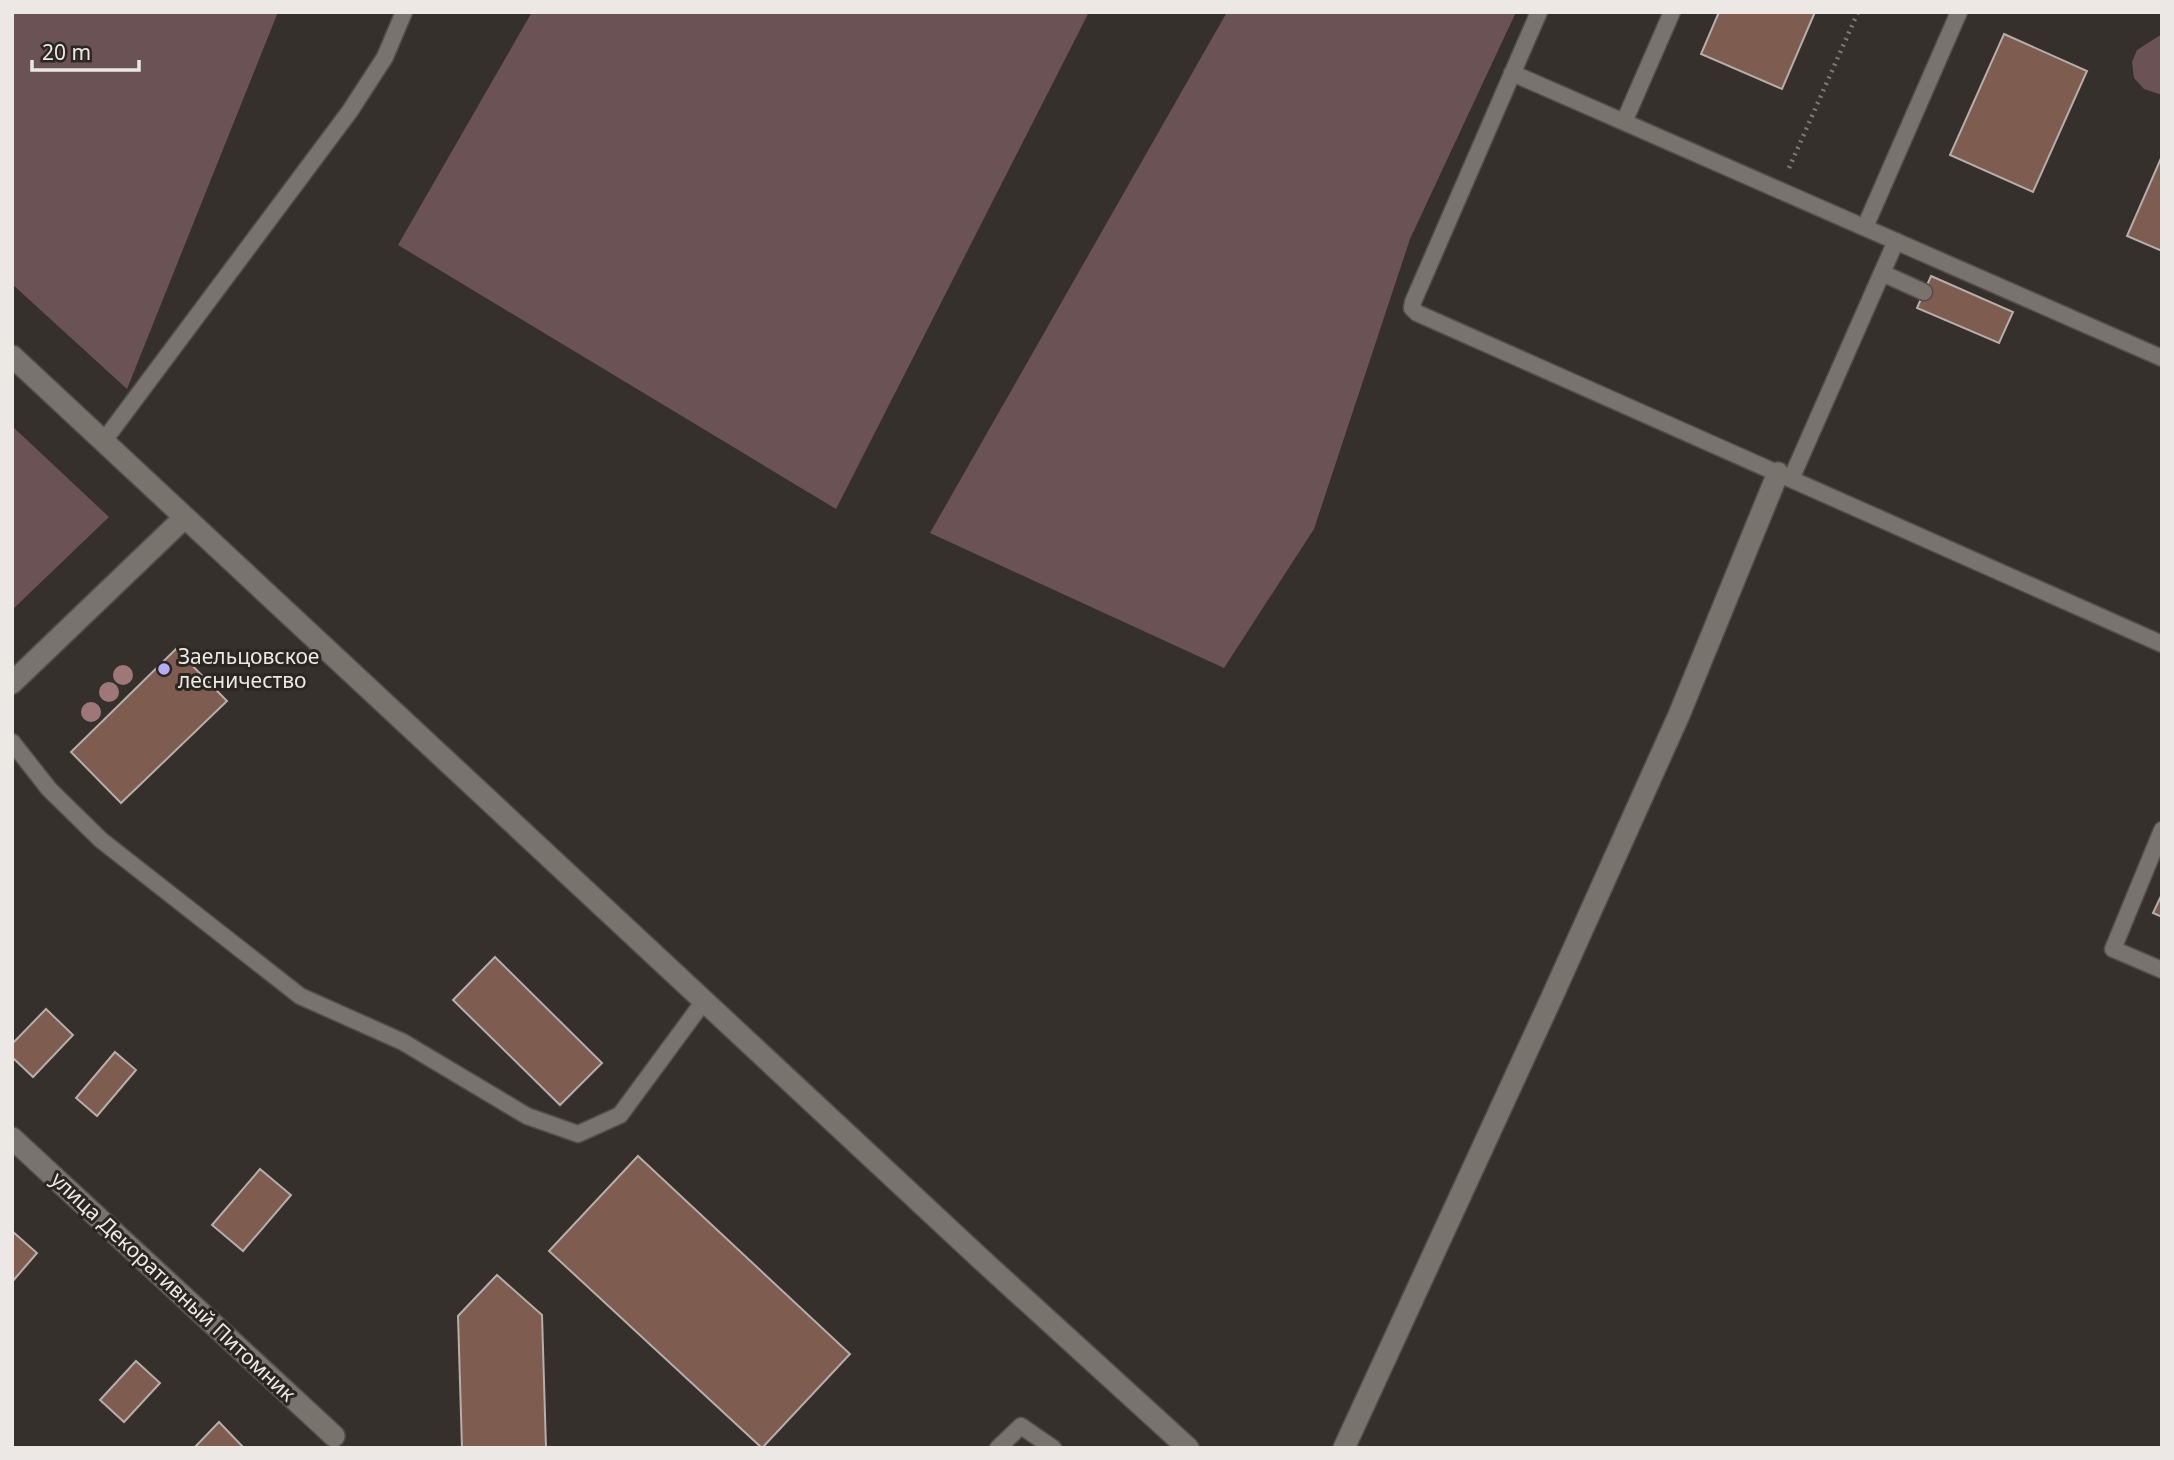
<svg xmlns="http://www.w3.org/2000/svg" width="2174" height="1460" font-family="'Noto Sans',sans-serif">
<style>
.green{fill:#6b5254}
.building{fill:#7e5c50;stroke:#b7adaa;stroke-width:2}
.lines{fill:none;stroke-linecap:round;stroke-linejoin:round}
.lane-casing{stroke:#534e4a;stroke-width:19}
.street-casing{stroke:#534e4a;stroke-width:24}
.path{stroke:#7e7975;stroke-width:4.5;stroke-dasharray:2 5;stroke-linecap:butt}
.lane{stroke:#79736d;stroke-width:16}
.street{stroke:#79736d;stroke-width:21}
.tree{fill:#9f7778}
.poi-dot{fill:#b4acf9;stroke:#2b2621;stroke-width:2.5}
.labels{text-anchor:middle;stroke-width:6;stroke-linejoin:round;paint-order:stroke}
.poi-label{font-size:21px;fill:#ebe8e5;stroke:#2b2621;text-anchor:start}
.street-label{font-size:21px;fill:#ebe8e5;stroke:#2b2621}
</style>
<rect width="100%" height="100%" fill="#35302b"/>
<path class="green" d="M 12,12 L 278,12 L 127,389 L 12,284 Z
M 532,12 L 1089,12 L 836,509 L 398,245 Z
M 1227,12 L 1516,12 L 1410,239 L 1314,529 L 1224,668 L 930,533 Z
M 2162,34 L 2162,95 L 2144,89 L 2134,78 L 2132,62 L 2137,50 Z
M 12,426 L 109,517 L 12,610 Z"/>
<path class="building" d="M 1719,12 L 1815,12 L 1782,89 L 1701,54 Z
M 2004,34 L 2087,71 L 2033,192 L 1950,155 Z
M 2162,156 L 2162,251 L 2127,236 Z
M 1931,276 L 2013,312 L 1999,343 L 1917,308 Z
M 176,649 L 227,701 L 121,803 L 71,752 Z
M 2162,894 L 2162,917 L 2153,913 Z
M 495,957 L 602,1063 L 560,1105 L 453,1000 Z
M 46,1009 L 73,1035 L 33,1077 L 12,1057 L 12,1044 Z
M 115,1052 L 136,1070 L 97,1116 L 76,1098 Z
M 638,1156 L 850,1354 L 762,1448 L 549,1251 Z
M 260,1169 L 291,1195 L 243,1251 L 212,1225 Z
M 12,1231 L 37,1253 L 12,1282 Z
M 497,1275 L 542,1315 L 546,1448 L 462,1448 L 458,1316 Z
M 136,1361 L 160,1383 L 124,1422 L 100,1400 Z
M 219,1422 L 244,1448 L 194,1448 Z"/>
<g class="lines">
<g class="lane-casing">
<path id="lane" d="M 1539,12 L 1413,302 L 1412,308 L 1417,313 L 2162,644
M 1672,12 L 1624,122 L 2162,358
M 1512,73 L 1624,122
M 1865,227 L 1959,12
M 1882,273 L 1924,292
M 103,442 L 350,111 L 385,57 L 404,12
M 1791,479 L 1896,241
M 12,742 L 49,789 L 101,840 L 300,996 L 403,1042 L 527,1116 L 578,1134 L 620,1115 L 704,1001
M 2162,830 L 2113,949 L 2162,970
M 998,1448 L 1021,1426 L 1053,1448"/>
</g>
<g class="street-casing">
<path id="street" d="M 12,356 L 983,1261 L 1188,1448
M 12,683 L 184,518
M 12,1138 L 334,1436
M 1344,1448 L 1552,997 L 1679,715 L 1778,473"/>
</g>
<path class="path" d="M 1789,168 L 1858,12"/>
<use href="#lane" class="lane"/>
<use href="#street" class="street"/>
</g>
<g class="tree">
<circle cx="123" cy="675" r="10"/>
<circle cx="109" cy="692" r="10"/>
<circle cx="91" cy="712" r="10"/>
</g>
<circle class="poi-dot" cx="164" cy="669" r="7"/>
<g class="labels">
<g class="poi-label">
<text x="178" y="664">Заельцовское<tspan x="178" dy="24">лесничество</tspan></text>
</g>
<g class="street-label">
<text transform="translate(173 1287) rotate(43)" y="7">улица Декоративный Питомник</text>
</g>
</g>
<rect width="2174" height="1460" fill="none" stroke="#ebe8e5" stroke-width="28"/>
<path d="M32 60v10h107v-10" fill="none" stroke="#ebe8e5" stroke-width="3.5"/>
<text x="42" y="60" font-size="21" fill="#ebe8e5" stroke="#2b2621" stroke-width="5" paint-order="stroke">20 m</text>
</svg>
